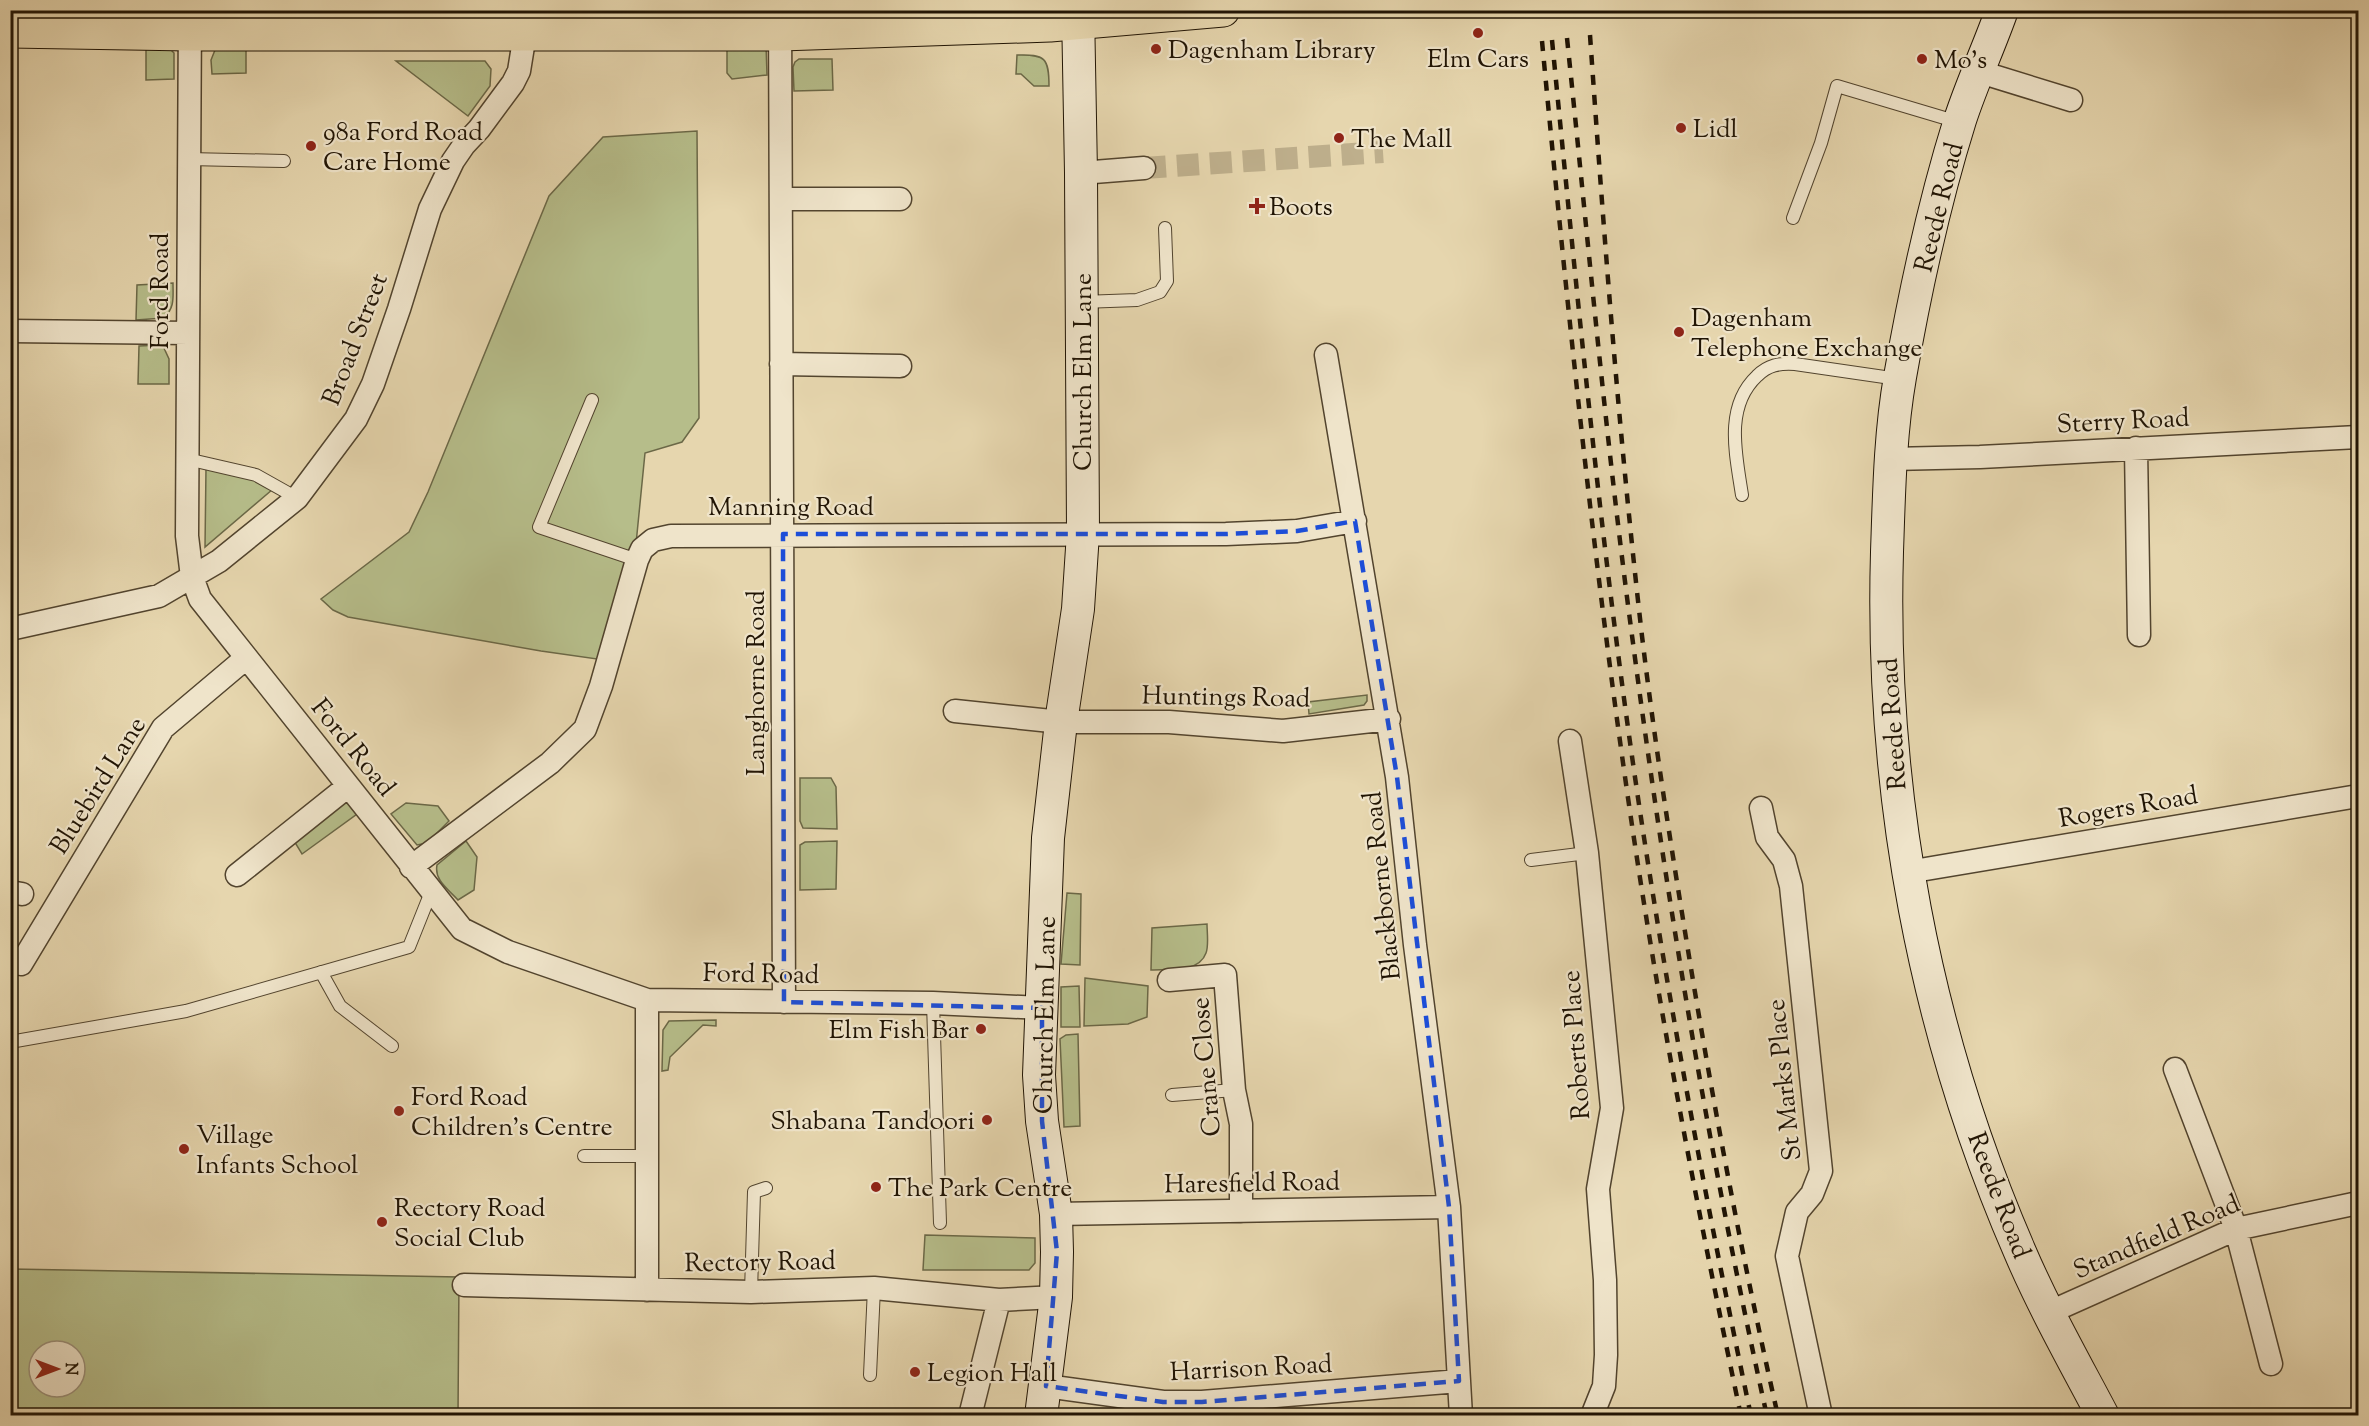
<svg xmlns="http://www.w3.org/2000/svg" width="2369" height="1426" font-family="'Sorts Mill Goudy',serif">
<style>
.green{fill:#b6bd8a;stroke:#6b6847;stroke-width:1.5;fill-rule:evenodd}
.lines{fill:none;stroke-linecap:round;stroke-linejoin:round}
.street-tunnel{stroke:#beaf8c;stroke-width:22;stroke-dasharray:22 11;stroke-linecap:butt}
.lane-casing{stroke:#52442e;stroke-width:14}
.street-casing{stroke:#52442e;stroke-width:25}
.secondary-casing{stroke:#201404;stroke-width:34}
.primary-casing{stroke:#201404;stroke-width:35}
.lane{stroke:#efe4ca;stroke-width:12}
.street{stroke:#efe4ca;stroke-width:22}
.secondary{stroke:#efe4ca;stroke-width:32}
.primary{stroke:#e6d6ae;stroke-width:33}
.rail{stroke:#201404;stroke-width:4.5;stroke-dasharray:10 10;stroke-linecap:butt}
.marked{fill:none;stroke:#1d4ed8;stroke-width:4.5;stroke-dasharray:12 8;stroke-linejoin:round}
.poi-dot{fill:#8f2418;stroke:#efe4ca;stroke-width:2}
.labels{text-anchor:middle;stroke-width:4.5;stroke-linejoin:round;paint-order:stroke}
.poi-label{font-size:26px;fill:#201404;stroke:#efe4ca;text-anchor:start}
.street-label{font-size:26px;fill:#201404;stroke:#efe4ca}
</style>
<rect width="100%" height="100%" fill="#e6d6ae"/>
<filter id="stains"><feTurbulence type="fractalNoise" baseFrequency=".00333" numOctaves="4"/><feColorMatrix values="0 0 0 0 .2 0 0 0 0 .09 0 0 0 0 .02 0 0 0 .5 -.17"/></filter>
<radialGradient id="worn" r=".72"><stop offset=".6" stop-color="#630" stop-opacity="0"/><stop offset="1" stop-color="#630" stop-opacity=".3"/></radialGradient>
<path class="green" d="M 727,45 L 766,45 L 767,75 L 732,79 L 727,73 Z
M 146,49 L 170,49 L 174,53 L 174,79 L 146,80 Z
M 246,49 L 246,73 L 212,74 L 211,60 L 215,50 Z
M 1017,55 C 1045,54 1049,58 1049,86 L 1034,86 L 1021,74 L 1016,74 Z
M 799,59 L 832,59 L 833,90 L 794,91 L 793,67 L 795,62 Z
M 396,61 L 485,61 L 491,69 L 490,86 L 468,116 Z
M 697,131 L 699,418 L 682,442 L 645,453 L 635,554 L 604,660 L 541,651 L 348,617 L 333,610 L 321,599 L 409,532 L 428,492 L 549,196 L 603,137 Z
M 173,283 C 173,298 175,307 164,318 L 136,320 L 137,285 Z
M 160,345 L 163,346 L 169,359 L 169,384 L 138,384 L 139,346 Z
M 206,468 L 249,478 L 273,489 L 205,547 Z
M 1367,695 L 1367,701 L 1364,705 L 1309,714 L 1308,702 Z
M 800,778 L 831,778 L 836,787 L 837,829 L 803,828 L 800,821 Z
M 343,796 L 357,814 L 302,854 L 291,836 Z
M 406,803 L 438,806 L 449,821 L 427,843 L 417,845 L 391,814 Z
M 466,841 L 477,857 L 474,890 L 458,900 C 448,889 434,880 437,865 Z
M 837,841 L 836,889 L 800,890 L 800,845 L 805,842 Z
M 1067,893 L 1081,894 L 1080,965 L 1061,964 Z
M 1207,924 C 1207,933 1209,945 1206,953 C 1199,973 1169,969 1151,970 L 1152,928 Z
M 1085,978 L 1148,986 L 1147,1017 L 1128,1024 L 1084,1026 Z
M 1079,986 L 1080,1027 L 1061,1027 L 1061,987 Z
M 716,1020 L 716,1026 L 703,1025 L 670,1057 L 668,1070 L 662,1071 L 663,1030 L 669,1021 Z
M 1078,1034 L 1080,1126 L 1064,1127 L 1060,1039 L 1066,1035 Z
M 925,1235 L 1035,1238 L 1035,1263 L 1029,1270 L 923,1270 Z
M 11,1269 L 459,1277 L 458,1415 L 11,1416 ZM 39,1351 L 75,1351 L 75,1387 L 39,1387 Z"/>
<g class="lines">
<path class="street-tunnel" d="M 1144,168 L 1383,152"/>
<g class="lane-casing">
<path id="lane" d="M 188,159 L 284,161
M 1793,218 L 1821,143 L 1837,86 L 1958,122
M 1082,302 L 1137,300 L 1160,292 L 1167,281 L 1165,228
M 592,400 L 539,527 L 637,560
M 187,459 L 256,475 L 297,498
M 1742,495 C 1736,455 1724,407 1757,376 C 1768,365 1779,363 1795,364 L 1898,379
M 1531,860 L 1587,853
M 321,972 L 340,1006 L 392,1046
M 933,1003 L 940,1223
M 10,1042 L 186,1011 L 409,947 L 431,892
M 1172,1095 L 1234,1090
M 584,1156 L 646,1156
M 751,1292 L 754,1192 L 766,1188
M 870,1375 L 874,1288"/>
</g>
<g class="street-casing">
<path id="street" d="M 190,10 L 187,536 L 192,577 L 200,599 L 462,929 L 508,952 L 647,1000 L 933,1003 L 1042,1008
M 780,10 L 784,1002
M 1977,71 L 2071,100
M 1081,173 L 1144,168
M 782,199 L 900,199
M 10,331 L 188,333
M 1326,355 L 1397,777 L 1415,945 L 1449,1207 L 1461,1416
M 781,364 L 900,366
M 2136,448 L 2139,635
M 1891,459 L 1980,457 L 2358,437
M 10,629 L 159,596 L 219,561 L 297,498 L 356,419 L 373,384 L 399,309 L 430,209 L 453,161 L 464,145 L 479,129 L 513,83 L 519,71 L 525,34
M 955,711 L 1061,722 L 1169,722 L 1283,731 L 1389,719
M 1570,741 L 1587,853 L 1612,1108 L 1598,1189 L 1605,1280 L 1606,1355 L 1604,1386 L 1592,1416
M 1761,808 L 1767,837 L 1784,860 L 1791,886 L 1821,1171 L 1812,1194 L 1797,1212 L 1787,1256 L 1821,1416
M 411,867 L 550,763 L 585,729 L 601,686 L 637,560 L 642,549 L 653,540 L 671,536 L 1226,534 L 1297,531 L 1355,521
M 1908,872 L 2358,796
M 237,875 L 347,787
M 10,892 L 22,894
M 21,964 L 163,728 L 246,658
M 1169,980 L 1225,975 L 1234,1090 L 1241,1124 L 1241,1211
M 2175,1069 L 2236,1229 L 2271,1364
M 1056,1214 L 1449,1207
M 464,1285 L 751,1292 L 874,1288 L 999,1300 L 1056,1297
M 647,1290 L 647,1000
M 2048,1313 L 2236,1229 L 2358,1203
M 1046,1386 L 1163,1402 L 1202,1402 L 1459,1381
M 970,1416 L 999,1300"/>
</g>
<g class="secondary-casing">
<path id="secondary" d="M 2002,10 C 1989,47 1972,83 1960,120 C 1934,203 1915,291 1900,377 C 1890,434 1889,494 1887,552 C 1880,792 1924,1031 2020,1252 C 2044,1308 2074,1361 2103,1416
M 1041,1416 L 1056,1297 L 1057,1252 L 1056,1214 L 1042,1121 L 1039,1075 L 1048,838 L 1061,722 L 1078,609 L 1083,533 L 1081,173 L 1078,10"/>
</g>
<g class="primary-casing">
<path id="primary" d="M 10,31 L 189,34 L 781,34 L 1050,25 L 1223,10"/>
</g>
<use href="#lane" class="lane"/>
<use href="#street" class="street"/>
<use href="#secondary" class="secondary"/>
<use href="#primary" class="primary"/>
<path class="rail" d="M 1590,35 C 1604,236 1619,436 1642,636 C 1653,728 1667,821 1682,913 C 1709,1082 1740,1249 1778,1416
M 1567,38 C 1588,240 1606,442 1633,643 C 1667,902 1710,1160 1767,1416
M 1552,40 C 1578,304 1603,569 1643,831 C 1673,1027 1710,1222 1751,1416
M 1542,41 C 1567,305 1594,569 1633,832 C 1662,1027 1700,1222 1741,1416"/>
</g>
<path class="marked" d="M 1355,521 L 1397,777 L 1449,1207 L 1459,1381 L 1202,1402 L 1163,1402 L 1046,1386 L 1057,1252 L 1042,1121 L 1042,1008 L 784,1002 L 783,534 L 1226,534 L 1297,531 Z"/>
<g class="poi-dot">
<circle cx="1478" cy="33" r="6"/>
<circle cx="1156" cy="49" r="6"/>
<circle cx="1922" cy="59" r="6"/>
<circle cx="1681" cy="128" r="6"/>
<circle cx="1339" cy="138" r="6"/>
<circle cx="311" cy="146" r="6"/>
<path d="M1254 197h6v6h6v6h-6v6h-6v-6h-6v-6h6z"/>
<circle cx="1679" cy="332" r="6"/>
<circle cx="981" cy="1029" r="6"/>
<circle cx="399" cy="1111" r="6"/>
<circle cx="987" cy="1120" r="6"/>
<circle cx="184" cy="1149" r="6"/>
<circle cx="876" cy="1187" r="6"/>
<circle cx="382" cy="1222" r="6"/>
<circle cx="915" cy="1372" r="6"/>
</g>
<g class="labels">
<g class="poi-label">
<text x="1168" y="58">Dagenham Library</text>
<text x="1478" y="67" text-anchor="middle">Elm Cars</text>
<text x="1934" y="68">Mo's</text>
<text x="1693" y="137">Lidl</text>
<text x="323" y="140">98a Ford Road<tspan x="323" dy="30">Care Home</tspan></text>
<text x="1351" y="147">The Mall</text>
<text x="1269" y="215">Boots</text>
<text x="1691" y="326">Dagenham<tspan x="1691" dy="30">Telephone Exchange</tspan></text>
<text x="969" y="1038" text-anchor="end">Elm Fish Bar</text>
<text x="411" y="1105">Ford Road<tspan x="411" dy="30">Children's Centre</tspan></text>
<text x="975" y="1129" text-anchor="end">Shabana Tandoori</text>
<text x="196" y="1143">Village<tspan x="196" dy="30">Infants School</tspan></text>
<text x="888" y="1196">The Park Centre</text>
<text x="394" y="1216">Rectory Road<tspan x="394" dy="30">Social Club</tspan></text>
<text x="927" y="1381">Legion Hall</text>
</g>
<g class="street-label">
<text transform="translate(1938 207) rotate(-76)" y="9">Reede Road</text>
<text transform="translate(159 291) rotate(-90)" y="9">Ford Road</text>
<text transform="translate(354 339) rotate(-69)" y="9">Broad Street</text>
<text transform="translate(1082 372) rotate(-90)" y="9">Church Elm Lane</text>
<text transform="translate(2123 420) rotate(-3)" y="9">Sterry Road</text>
<text x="791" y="515">Manning Road</text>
<text transform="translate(755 683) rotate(-90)" y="9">Langhorne Road</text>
<text transform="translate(1226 696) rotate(1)" y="9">Huntings Road</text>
<text transform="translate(1892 724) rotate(-94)" y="9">Reede Road</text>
<text transform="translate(354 747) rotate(51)" y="9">Ford Road</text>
<text transform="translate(97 785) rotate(-58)" y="9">Bluebird Lane</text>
<text transform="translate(2128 806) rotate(-10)" y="9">Rogers Road</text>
<text transform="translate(1381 886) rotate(-96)" y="9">Blackborne Road</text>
<text transform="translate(761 973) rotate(1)" y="9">Ford Road</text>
<text transform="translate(1044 1015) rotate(-89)" y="9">Church Elm Lane</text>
<text transform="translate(1575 1045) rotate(-94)" y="9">Roberts Place</text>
<text transform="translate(1205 1067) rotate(-95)" y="9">Crane Close</text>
<text transform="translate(1783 1080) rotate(-96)" y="9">St Marks Place</text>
<text transform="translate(1252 1182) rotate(-1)" y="9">Haresfield Road</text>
<text transform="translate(2000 1195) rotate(69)" y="9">Reede Road</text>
<text transform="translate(2156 1236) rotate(-23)" y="9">Standfield Road</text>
<text transform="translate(760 1261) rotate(-1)" y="9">Rectory Road</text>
<text transform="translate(1251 1367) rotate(-3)" y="9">Harrison Road</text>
</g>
</g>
<rect width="2369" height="1426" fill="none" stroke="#e6d6ae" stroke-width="36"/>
<rect x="12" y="12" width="2345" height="1402" fill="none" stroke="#201404" stroke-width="3"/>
<rect x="18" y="18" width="2333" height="1390" fill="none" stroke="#201404" stroke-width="1.5"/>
<g transform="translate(57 1369) rotate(90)"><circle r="28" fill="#efe4ca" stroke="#9c917b" stroke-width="1.5"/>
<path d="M0-4.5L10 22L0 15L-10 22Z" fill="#8f2418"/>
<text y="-9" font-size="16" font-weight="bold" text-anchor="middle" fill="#201404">N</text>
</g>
<rect width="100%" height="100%" filter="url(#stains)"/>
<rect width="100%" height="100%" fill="url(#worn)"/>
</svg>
